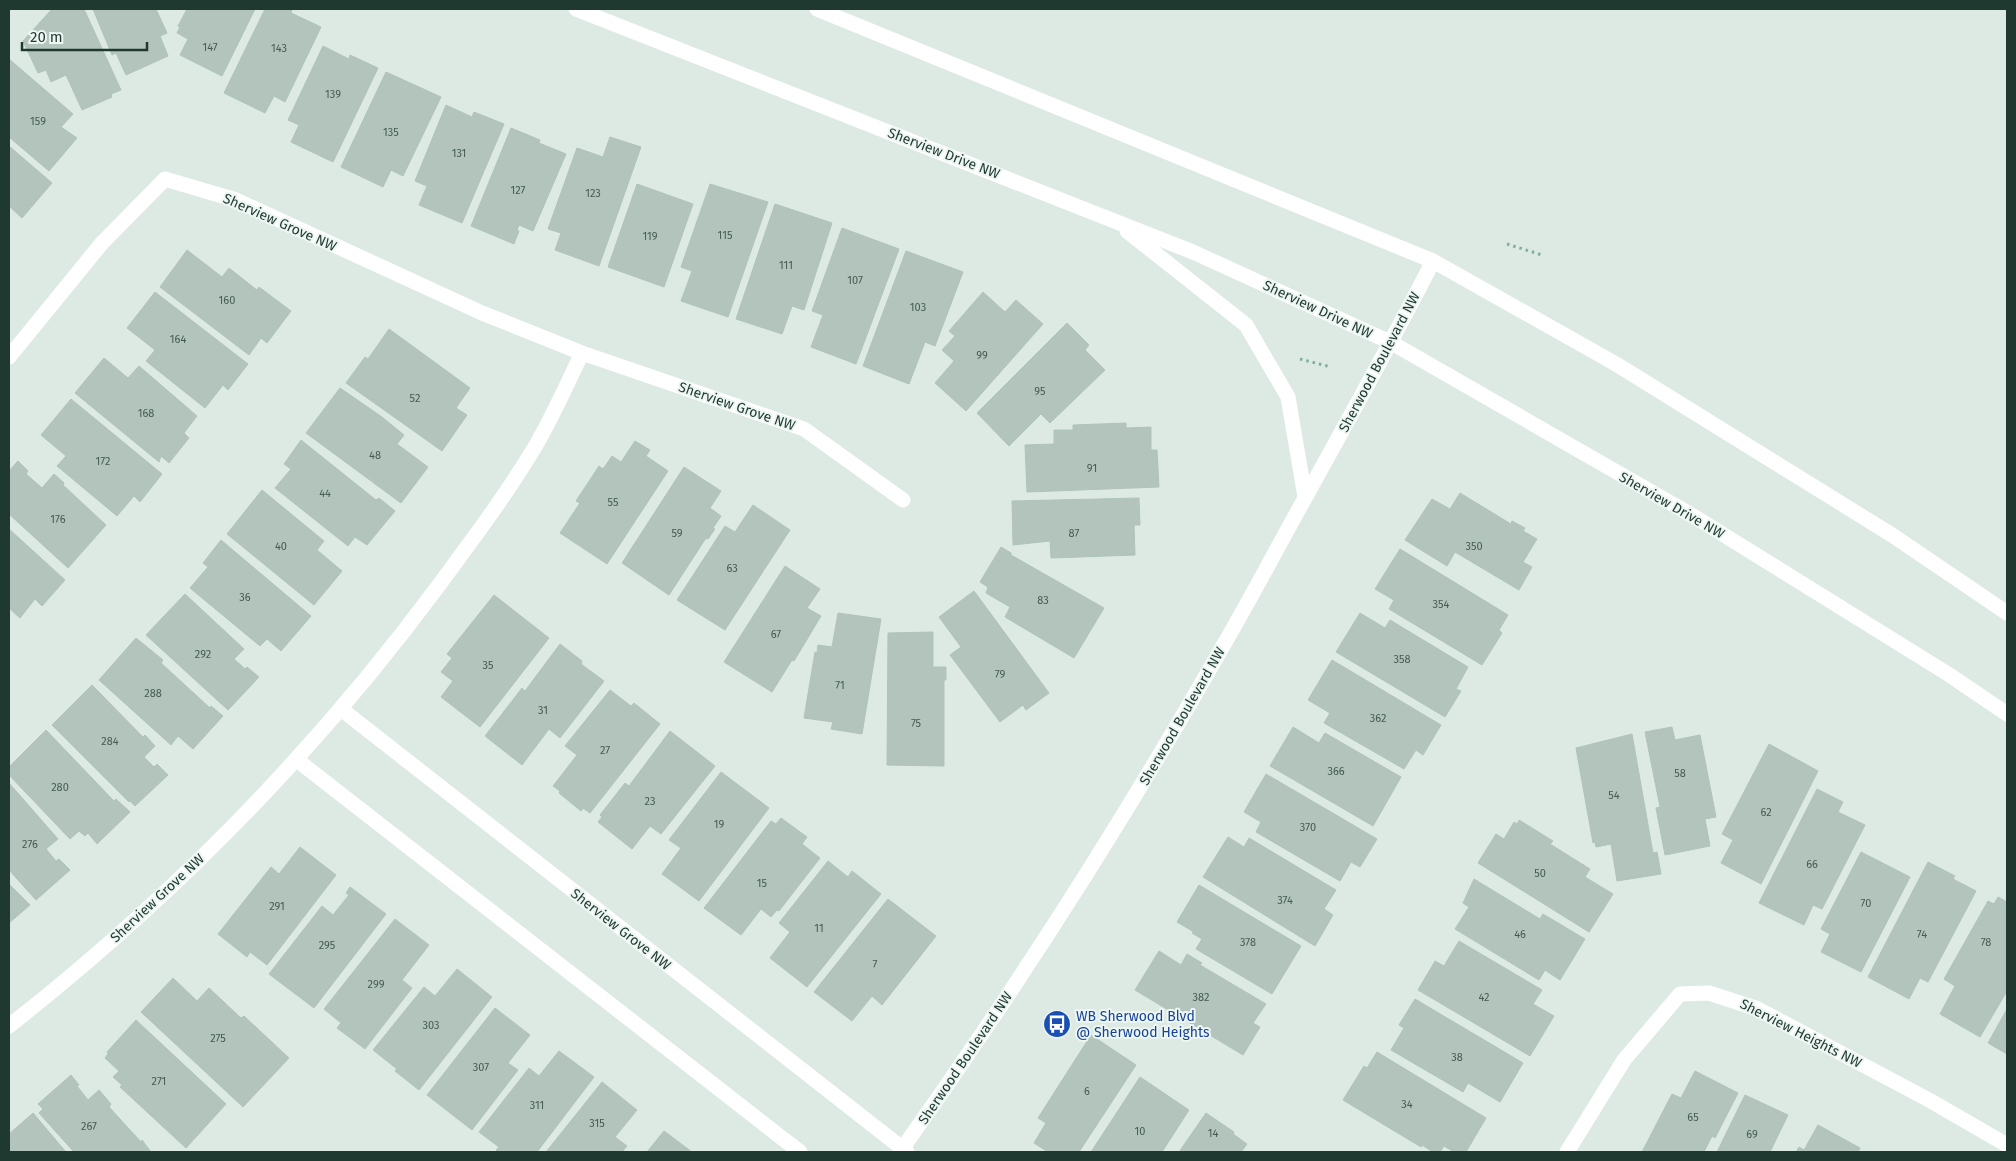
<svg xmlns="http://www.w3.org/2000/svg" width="2016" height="1161" font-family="'Fira Sans',sans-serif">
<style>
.building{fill:#b3c4bc;stroke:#b0c3ba}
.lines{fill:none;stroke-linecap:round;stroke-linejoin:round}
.path{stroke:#7caf9d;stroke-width:3;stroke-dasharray:2.5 4;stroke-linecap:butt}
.minor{stroke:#fff;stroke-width:15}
.tertiary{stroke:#fff;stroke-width:15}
.labels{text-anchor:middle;stroke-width:4;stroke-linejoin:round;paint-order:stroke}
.number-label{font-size:11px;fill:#445c54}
.street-label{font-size:14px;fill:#1f3931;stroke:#edf6f2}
.transit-label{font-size:14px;fill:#164399;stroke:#edf6f2;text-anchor:start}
</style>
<rect width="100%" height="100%" fill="#ddeae4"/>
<path class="building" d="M 52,9 L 84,9 L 121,90 L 111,94 L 112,97 L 82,110 L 66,75 L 51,82 L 46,70 L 38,73 L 23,41 Z
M 93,9 L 156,9 L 167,33 L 160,36 L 168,56 L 126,75 L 116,53 L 112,55 Z
M 187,9 L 255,9 L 222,76 L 180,55 L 188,39 L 177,33 L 180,27 L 178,26 Z
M 265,9 L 290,9 L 292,10 L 291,13 L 321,27 L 285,102 L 274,96 L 265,113 L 224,93 Z
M 323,46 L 349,59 L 350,55 L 378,68 L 333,162 L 291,142 L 299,125 L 288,120 Z
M 9,59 L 73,114 L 61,127 L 77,138 L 49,171 L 9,137 Z
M 386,72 L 441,97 L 403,176 L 391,170 L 383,187 L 341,167 Z
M 446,105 L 472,117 L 474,112 L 504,124 L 462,223 L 419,205 L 427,186 L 415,181 Z
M 511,128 L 540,140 L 539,143 L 566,154 L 533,231 L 519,225 L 517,230 L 519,231 L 514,244 L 471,226 Z
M 610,137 L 641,147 L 599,266 L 555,250 L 561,233 L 548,229 L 577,148 L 603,157 Z
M 9,146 L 52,183 L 22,218 L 9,206 Z
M 637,184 L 693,204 L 664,287 L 608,267 Z
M 710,184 L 768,202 L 728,317 L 681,301 L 692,271 L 681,267 Z
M 775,204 L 832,223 L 804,310 L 792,306 L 782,334 L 736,319 Z
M 842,228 L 899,249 L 856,364 L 811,347 L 823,315 L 812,311 Z
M 187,250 L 222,277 L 229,268 L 257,290 L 259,287 L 291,311 L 267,343 L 261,338 L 249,355 L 160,287 Z
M 906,251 L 963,272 L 935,346 L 925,342 L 909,384 L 863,366 Z
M 155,292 L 248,364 L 228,390 L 223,385 L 205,408 L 146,361 L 155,350 L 127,328 Z
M 983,292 L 1005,312 L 1016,300 L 1043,324 L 966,411 L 935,383 L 954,361 L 942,350 L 955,336 L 949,331 Z
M 1067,323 L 1089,345 L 1085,350 L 1105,370 L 1050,423 L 1041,414 L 1009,446 L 977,413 Z
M 389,329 L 470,388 L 456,408 L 467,415 L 442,451 L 346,383 L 365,357 L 368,359 Z
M 104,358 L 128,378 L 139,366 L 197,416 L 184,433 L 189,438 L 169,463 L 161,456 L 159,462 L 75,393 Z
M 340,388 L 382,417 L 404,435 L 397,444 L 428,467 L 401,503 L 306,433 Z
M 71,399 L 162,474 L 140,502 L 134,496 L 117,516 L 57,466 L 66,456 L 41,435 Z
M 1126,423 L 1126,428 L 1151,427 L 1151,450 L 1157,450 L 1159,487 L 1027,492 L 1025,445 L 1054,444 L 1054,430 L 1073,430 L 1073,425 Z
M 301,440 L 376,500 L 379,498 L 395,511 L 367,545 L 355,537 L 348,546 L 275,488 L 291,469 L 284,464 Z
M 635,441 L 650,450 L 646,456 L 668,471 L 607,564 L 560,533 L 580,503 L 576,501 L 599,466 L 603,469 L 612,456 L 621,462 Z
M 18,461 L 28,471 L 26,474 L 42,488 L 54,474 L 64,483 L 63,485 L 106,525 L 68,568 L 9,514 L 9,471 Z
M 684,467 L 721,491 L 710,508 L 721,516 L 713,528 L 715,529 L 708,539 L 706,538 L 669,595 L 622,563 Z
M 262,490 L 324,541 L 317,550 L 342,571 L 314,605 L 227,534 Z
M 1460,493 L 1511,524 L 1512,521 L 1525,528 L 1523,531 L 1537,539 L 1523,562 L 1532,567 L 1519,590 L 1455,552 L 1447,566 L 1405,540 L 1432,499 L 1450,509 Z
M 1139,498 L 1140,525 L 1134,525 L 1135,555 L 1051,558 L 1050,541 L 1013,545 L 1012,501 Z
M 753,505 L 790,530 L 725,630 L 677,600 L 725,526 L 735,532 Z
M 9,526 L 9,529 L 65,580 L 42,606 L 35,599 L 20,618 L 9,608 Z
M 221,540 L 311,616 L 281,651 L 267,639 L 260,646 L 190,588 L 208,567 L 203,563 Z
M 1001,547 L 1011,553 L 1011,555 L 1104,608 L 1074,658 L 1005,617 L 1010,607 L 986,593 L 988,587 L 980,582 Z
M 1400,549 L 1508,615 L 1499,630 L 1502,633 L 1482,665 L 1389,609 L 1394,600 L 1375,589 Z
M 785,566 L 820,589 L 807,608 L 821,616 L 794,661 L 792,660 L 772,692 L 724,662 Z
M 974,591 L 1049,693 L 1026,710 L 1023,705 L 1000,722 L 950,655 L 961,647 L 939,617 Z
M 185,594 L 244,649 L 234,659 L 245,669 L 247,667 L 259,677 L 228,710 L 146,635 Z
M 494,595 L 549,638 L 480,727 L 441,697 L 453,681 L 441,672 L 452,658 L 447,654 Z
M 838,613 L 881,619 L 862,734 L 831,729 L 833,722 L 804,718 L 815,652 L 817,653 L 818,645 L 832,647 Z
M 1360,613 L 1385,628 L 1390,620 L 1468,667 L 1456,689 L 1461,691 L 1445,717 L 1336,652 Z
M 933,632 L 933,667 L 946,667 L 946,680 L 944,680 L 944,766 L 887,765 L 888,633 Z
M 136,638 L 163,660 L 161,663 L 210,708 L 211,706 L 223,716 L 193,749 L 178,736 L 171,745 L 99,680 Z
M 560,644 L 582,661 L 581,664 L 604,681 L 560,738 L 549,729 L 522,765 L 485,736 L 522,688 L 525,691 Z
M 1332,660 L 1441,725 L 1423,755 L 1416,750 L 1404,769 L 1324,723 L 1330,713 L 1308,700 Z
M 92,685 L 143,737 L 145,735 L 155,746 L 144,757 L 154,767 L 157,764 L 168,775 L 135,806 L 130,801 L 129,802 L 52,725 Z
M 610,690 L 631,706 L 634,703 L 660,724 L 590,813 L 583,808 L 581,811 L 559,793 L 560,791 L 553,786 L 577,755 L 565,746 Z
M 1293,727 L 1319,743 L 1325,733 L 1401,777 L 1373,826 L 1270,766 Z
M 1672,727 L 1675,740 L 1700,735 L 1716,817 L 1705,819 L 1710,846 L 1665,855 L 1656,808 L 1660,807 L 1645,732 Z
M 46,730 L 114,801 L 116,799 L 130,812 L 97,844 L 88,833 L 85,836 L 79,831 L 70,839 L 9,775 L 9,767 Z
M 670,731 L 715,766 L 661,834 L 650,826 L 632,849 L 598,822 L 602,817 L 600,815 L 625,783 L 629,786 Z
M 1632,734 L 1653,853 L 1657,852 L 1661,874 L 1617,881 L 1611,844 L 1596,847 L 1595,842 L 1593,843 L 1576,748 Z
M 1769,744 L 1818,771 L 1761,884 L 1721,863 L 1733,840 L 1722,834 Z
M 721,772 L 769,808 L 699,901 L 662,874 L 681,848 L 669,840 Z
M 1266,774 L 1377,839 L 1360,867 L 1351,862 L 1340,881 L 1256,832 L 1261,822 L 1244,812 Z
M 9,783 L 58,839 L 46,849 L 56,861 L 59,859 L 70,870 L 36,900 L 9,870 Z
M 1817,789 L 1843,802 L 1838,812 L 1865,825 L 1822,909 L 1813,905 L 1804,925 L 1759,903 Z
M 781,818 L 807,837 L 802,844 L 820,858 L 779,911 L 777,910 L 771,917 L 761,909 L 741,935 L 704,908 L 771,821 L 776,824 Z
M 1519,820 L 1553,841 L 1550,844 L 1590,869 L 1585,877 L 1613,894 L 1589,932 L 1478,863 L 1496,834 L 1504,839 L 1514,822 L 1517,824 Z
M 1228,837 L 1244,847 L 1249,838 L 1336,890 L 1324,909 L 1333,915 L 1315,946 L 1203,877 Z
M 300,847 L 336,875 L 267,965 L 250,952 L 247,957 L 218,934 L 271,867 L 279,874 Z
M 1861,852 L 1910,877 L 1861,972 L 1821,952 L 1830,934 L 1821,929 Z
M 828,861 L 848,877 L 852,871 L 881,894 L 807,987 L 770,958 L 790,932 L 779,923 Z
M 1928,862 L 1955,876 L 1953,879 L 1976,891 L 1928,982 L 1920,978 L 1909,999 L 1868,977 Z
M 1474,879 L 1540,919 L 1543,914 L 1585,939 L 1560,980 L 1545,970 L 1539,980 L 1455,929 L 1469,907 L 1463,903 Z
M 9,884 L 30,905 L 9,923 Z
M 1199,885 L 1301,946 L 1272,994 L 1196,949 L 1202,939 L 1192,933 L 1194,932 L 1177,922 Z
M 350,887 L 386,914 L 314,1008 L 269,974 L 322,906 L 333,915 L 349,895 L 346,893 Z
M 1998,897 L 2007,902 L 2007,991 L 1980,1037 L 1940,1014 L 1955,986 L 1944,979 L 1988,901 L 1994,904 Z
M 888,899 L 936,936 L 882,1005 L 872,996 L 852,1021 L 814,992 Z
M 395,919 L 429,945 L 402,980 L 412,988 L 365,1049 L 337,1028 L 341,1023 L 324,1009 Z
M 1459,941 L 1542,990 L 1533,1004 L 1554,1016 L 1530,1056 L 1418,990 L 1435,961 L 1444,966 Z
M 1159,951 L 1181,965 L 1187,954 L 1202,963 L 1200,965 L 1266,1004 L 1253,1023 L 1260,1027 L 1243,1055 L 1135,990 Z
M 457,969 L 492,997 L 419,1090 L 395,1071 L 397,1069 L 373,1050 L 424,987 L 435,996 Z
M 173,978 L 197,1001 L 209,988 L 241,1018 L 244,1016 L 289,1058 L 243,1107 L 141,1012 Z
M 1415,999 L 1523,1063 L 1500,1102 L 1468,1083 L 1463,1092 L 1391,1050 L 1404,1028 L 1399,1025 Z
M 495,1008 L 530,1035 L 508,1063 L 518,1070 L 472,1130 L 427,1095 Z
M 2007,1009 L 2007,1054 L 1988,1043 Z
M 136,1020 L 226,1104 L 186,1148 L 120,1087 L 122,1085 L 113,1077 L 119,1071 L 105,1058 L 108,1054 L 107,1052 Z
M 1091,1035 L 1136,1065 L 1079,1152 L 1048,1152 L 1034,1143 L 1046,1123 L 1038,1118 Z
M 559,1051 L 594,1077 L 537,1152 L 499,1152 L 496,1150 L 499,1147 L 479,1132 L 529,1068 L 539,1076 Z
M 1377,1052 L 1486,1118 L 1466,1152 L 1454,1152 L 1444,1146 L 1440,1152 L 1433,1152 L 1422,1145 L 1421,1147 L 1343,1100 L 1364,1066 L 1367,1068 Z
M 1695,1071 L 1738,1093 L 1715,1138 L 1712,1136 L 1704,1152 L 1642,1152 L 1672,1094 L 1681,1098 Z
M 71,1075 L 79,1085 L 77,1086 L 88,1100 L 99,1090 L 111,1104 L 109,1107 L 141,1142 L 142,1140 L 151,1152 L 74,1152 L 39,1113 L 43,1109 L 38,1104 Z
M 1140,1077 L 1189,1110 L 1162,1152 L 1091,1152 Z
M 602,1082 L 637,1110 L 615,1137 L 627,1146 L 622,1152 L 546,1152 Z
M 1745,1095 L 1788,1115 L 1770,1152 L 1717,1152 Z
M 33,1113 L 66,1152 L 9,1152 L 9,1134 Z
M 1206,1113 L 1234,1132 L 1233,1134 L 1247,1144 L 1241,1152 L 1179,1152 Z
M 1818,1125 L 1860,1148 L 1858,1152 L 1796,1152 L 1799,1147 L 1804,1150 Z
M 664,1131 L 692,1152 L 647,1152 Z"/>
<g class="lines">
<path class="path" d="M 1507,244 L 1542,255
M 1300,359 L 1331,367"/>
<path class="minor" d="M 9,357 L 102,243 L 165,179 L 236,200 L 482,313 L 582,353 L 804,429 L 903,500
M 341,709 L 907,1152
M 297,760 L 800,1152
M 9,1026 C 171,899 316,751 439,585 C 472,540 507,494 536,445 C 553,416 567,384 582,353
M 1567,1152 L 1624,1060 L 1680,994 L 1709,993 L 1758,1009 L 1929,1100 L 2007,1145"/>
<path class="tertiary" d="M 576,9 L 1193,252 L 1392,343 L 1695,517 L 1948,674 L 2007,714
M 817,9 L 1433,261 L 1616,364 L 1892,535 L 2007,613
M 1127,231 L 1246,325 L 1288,397 L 1305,497
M 900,1152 C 1016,989 1124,820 1223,646 C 1251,598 1277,548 1304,500 C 1348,420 1392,342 1433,261"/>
</g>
<defs>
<g id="bus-disc" transform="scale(1.4375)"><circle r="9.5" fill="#1a4fb4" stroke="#edf6f2"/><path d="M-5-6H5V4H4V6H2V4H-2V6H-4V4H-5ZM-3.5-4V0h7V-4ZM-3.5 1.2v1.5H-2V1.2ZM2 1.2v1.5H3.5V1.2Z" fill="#fff"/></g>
</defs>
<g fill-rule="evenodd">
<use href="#bus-disc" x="1057" y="1024"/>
</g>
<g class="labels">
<g class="number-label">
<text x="210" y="51">147</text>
<text x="279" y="52">143</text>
<text x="333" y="98">139</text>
<text x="38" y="125">159</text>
<text x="391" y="136">135</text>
<text x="459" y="157">131</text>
<text x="518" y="194">127</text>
<text x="593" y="197">123</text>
<text x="725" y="239">115</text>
<text x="650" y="240">119</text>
<text x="786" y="269">111</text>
<text x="855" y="284">107</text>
<text x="227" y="304">160</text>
<text x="918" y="311">103</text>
<text x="178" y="343">164</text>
<text x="982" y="359">99</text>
<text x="1040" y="395">95</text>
<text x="415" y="402">52</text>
<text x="146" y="417">168</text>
<text x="375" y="459">48</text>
<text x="103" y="465">172</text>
<text x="1092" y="472">91</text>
<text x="325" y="497">44</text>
<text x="613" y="506">55</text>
<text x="58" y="523">176</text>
<text x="677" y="537">59</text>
<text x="1074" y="537">87</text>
<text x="281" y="550">40</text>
<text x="1474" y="550">350</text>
<text x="732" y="572">63</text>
<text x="245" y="601">36</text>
<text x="1043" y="604">83</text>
<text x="1441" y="608">354</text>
<text x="776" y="638">67</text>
<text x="203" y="658">292</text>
<text x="1402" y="663">358</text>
<text x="488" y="669">35</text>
<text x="1000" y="678">79</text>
<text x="840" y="689">71</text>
<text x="153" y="697">288</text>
<text x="543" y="714">31</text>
<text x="1378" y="722">362</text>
<text x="916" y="727">75</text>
<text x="110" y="745">284</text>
<text x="605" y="754">27</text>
<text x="1336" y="775">366</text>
<text x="1680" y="777">58</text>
<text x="60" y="791">280</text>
<text x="1614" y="799">54</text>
<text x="650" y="805">23</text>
<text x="1766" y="816">62</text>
<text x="719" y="828">19</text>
<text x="1308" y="831">370</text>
<text x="30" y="848">276</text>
<text x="1812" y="868">66</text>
<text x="1540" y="877">50</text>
<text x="762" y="887">15</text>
<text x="1285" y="904">374</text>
<text x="1866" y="907">70</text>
<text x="277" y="910">291</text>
<text x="819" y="932">11</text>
<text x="1520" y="938">46</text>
<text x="1922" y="938">74</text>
<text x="1248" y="946">378</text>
<text x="1986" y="946">78</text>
<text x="327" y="949">295</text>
<text x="875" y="968">7</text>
<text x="376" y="988">299</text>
<text x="1201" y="1001">382</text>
<text x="1484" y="1001">42</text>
<text x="431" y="1029">303</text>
<text x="218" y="1042">275</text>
<text x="1457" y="1061">38</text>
<text x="481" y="1071">307</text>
<text x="159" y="1085">271</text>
<text x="1087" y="1095">6</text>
<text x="1407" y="1108">34</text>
<text x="537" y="1109">311</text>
<text x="1693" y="1121">65</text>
<text x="597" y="1127">315</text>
<text x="89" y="1130">267</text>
<text x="1140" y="1135">10</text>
<text x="1213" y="1137">14</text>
<text x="1752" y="1138">69</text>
</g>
<g class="street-label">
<text transform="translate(944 153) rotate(21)" y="5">Sherview Drive NW</text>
<text transform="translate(280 222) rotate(24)" y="5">Sherview Grove NW</text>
<text transform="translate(1318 309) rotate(25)" y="5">Sherview Drive NW</text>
<text transform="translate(1379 362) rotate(-62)" y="5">Sherwood Boulevard NW</text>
<text transform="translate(737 406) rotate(19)" y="5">Sherview Grove NW</text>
<text transform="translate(1672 505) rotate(30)" y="5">Sherview Drive NW</text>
<text transform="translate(1182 716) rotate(-60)" y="5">Sherwood Boulevard NW</text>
<text transform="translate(157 898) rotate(-43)" y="5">Sherview Grove NW</text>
<text transform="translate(621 929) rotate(38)" y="5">Sherview Grove NW</text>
<text transform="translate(1801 1033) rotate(27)" y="5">Sherview Heights NW</text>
<text transform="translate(965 1058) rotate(-56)" y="5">Sherwood Boulevard NW</text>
</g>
<g class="transit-label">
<text x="1076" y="1021">WB Sherwood Blvd<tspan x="1076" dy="16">@ Sherwood Heights</tspan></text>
</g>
</g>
<rect width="2016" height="1161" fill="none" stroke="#1f3931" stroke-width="20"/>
<path d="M22 42v8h125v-8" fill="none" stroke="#1f3931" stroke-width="2.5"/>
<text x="30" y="42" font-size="15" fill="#1f3931" stroke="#edf6f2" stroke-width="4" paint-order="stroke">20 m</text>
</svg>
